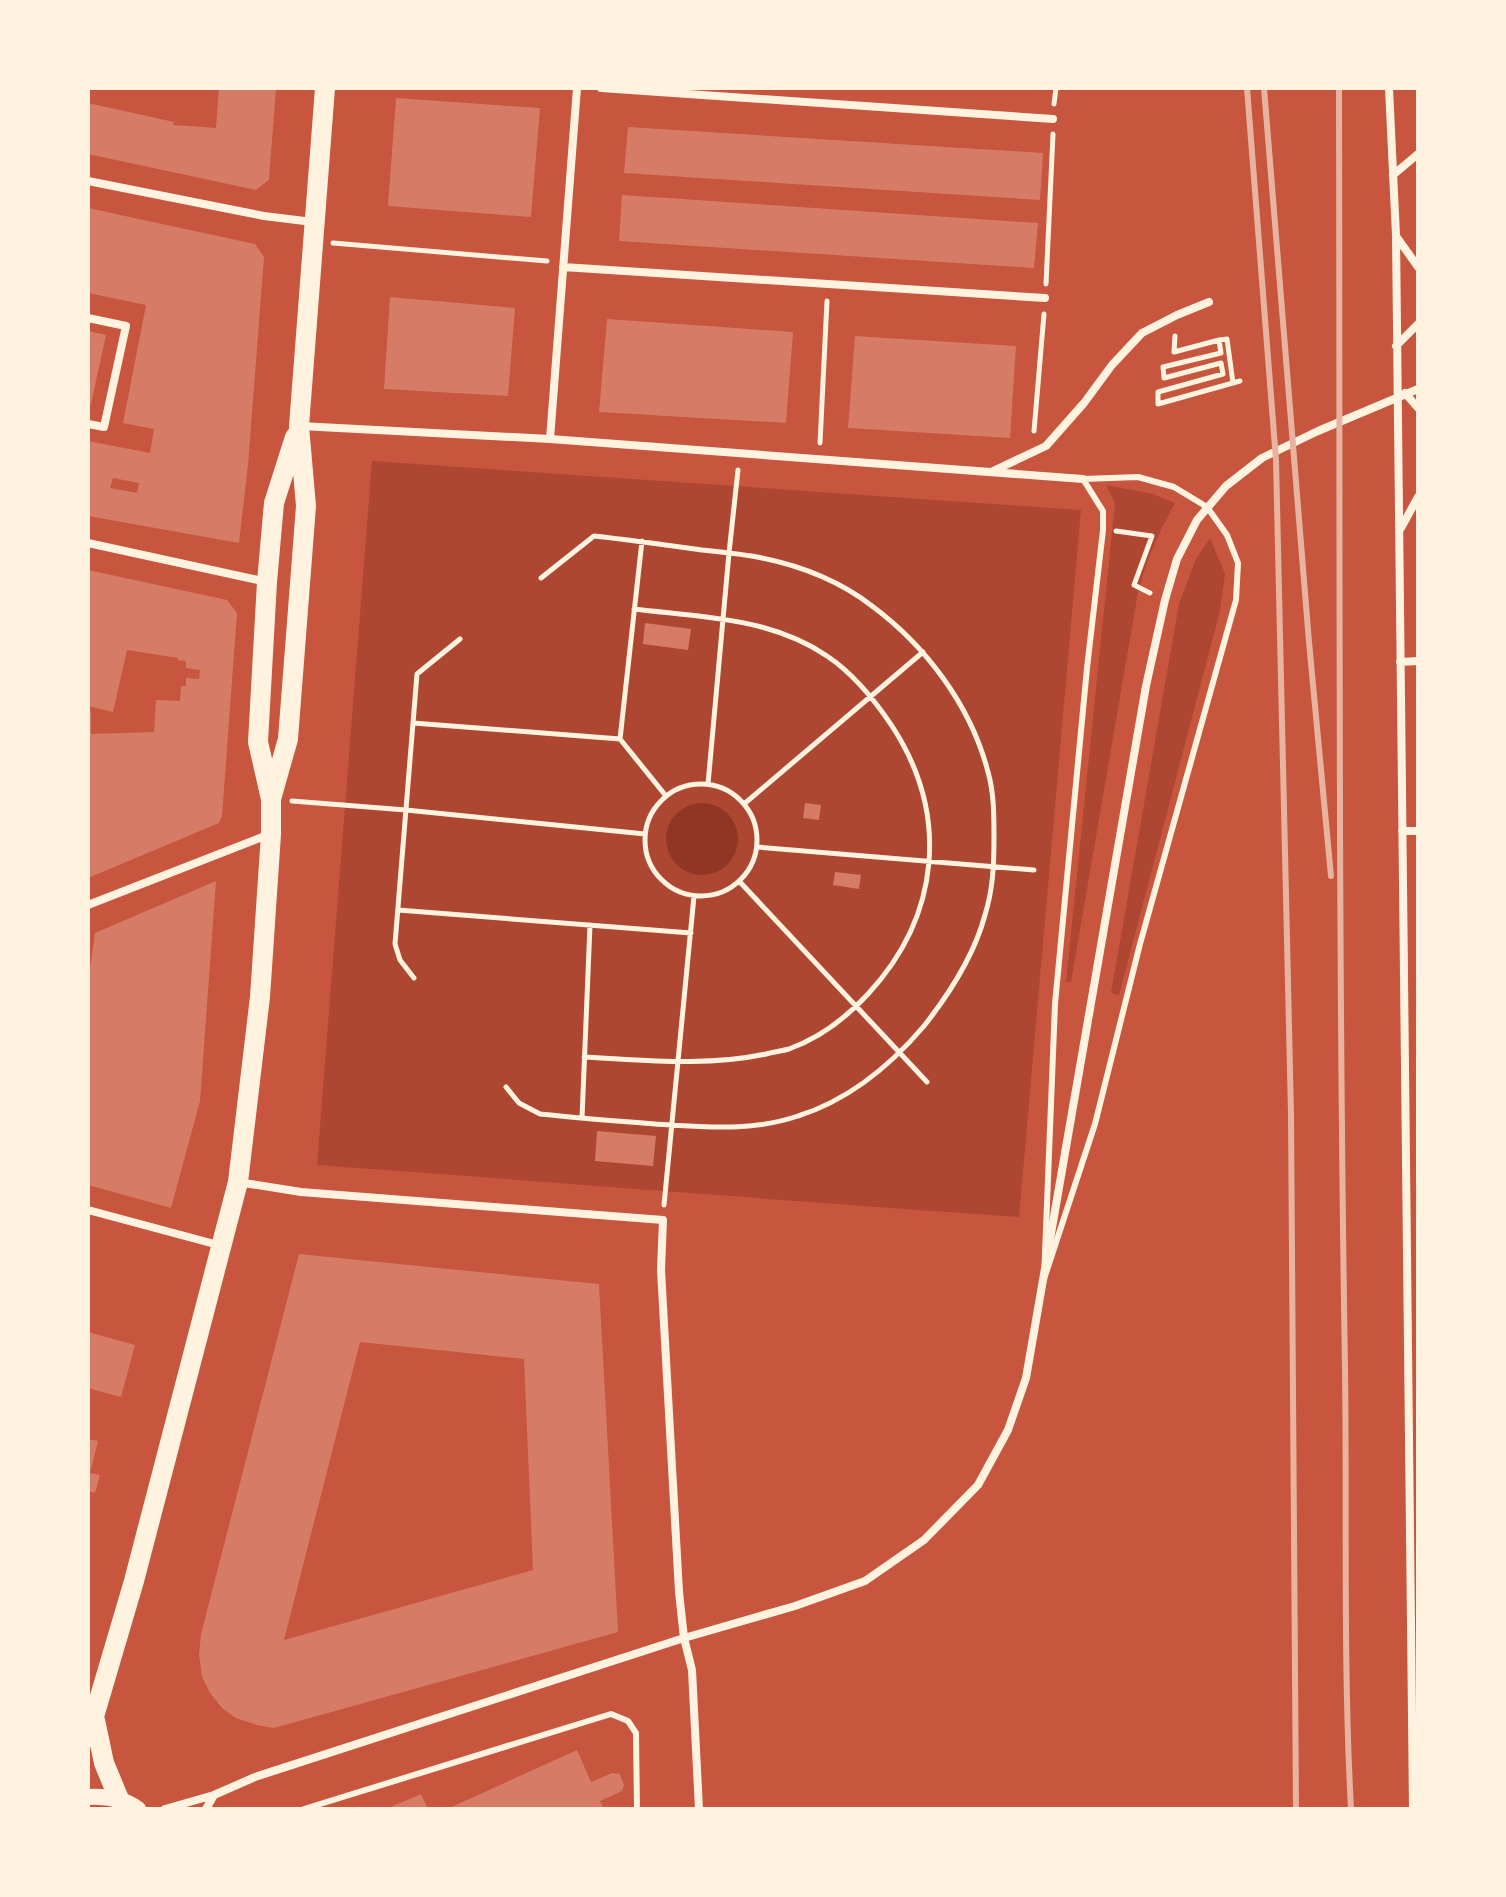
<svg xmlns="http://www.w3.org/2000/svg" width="1506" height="1897" font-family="'DM Sans',sans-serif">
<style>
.green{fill:#ae4732}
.water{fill:#8f3625}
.building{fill:#d67c66;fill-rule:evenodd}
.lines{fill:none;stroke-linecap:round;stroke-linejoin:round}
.path{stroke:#fff3e0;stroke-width:5}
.service{stroke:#fff3e0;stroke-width:6}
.minor{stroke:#fff3e0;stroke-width:8}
.secondary{stroke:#fff3e0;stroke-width:16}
.primary{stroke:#fff3e0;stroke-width:20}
.rail{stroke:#e9b49f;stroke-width:6}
</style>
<rect width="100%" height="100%" fill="#c8553d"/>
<path class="green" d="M 372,461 L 1081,510 L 1019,1217 C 785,1201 551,1182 317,1165 Z
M 1106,485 L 1153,494 L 1175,503 C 1158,534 1144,564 1137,598 L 1071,982 L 1066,982 L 1114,513 L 1115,503 Z
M 1210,538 L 1225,574 L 1220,611 L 1119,995 L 1111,993 L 1179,604 L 1196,559 Z"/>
<path class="water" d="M666 839a36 36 0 1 1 72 0a36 36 0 1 1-72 0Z"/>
<path class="building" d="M 219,88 L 276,88 L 269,180 L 256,190 L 88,154 L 88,103 L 174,122 L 173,125 L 216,128 Z
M 396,98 L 540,108 L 531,217 L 388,206 Z
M 628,127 L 1043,153 L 1040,200 L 624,173 Z
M 622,195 L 1038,223 L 1034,268 L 619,241 Z
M 88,208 L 255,244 L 264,257 L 248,465 L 239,543 L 88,516 L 88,441 L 150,453 L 154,429 L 123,423 L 146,305 L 88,293 ZM 113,478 L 139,483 L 137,493 L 110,488 Z
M 390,297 L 515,308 L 508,396 L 384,389 Z
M 607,319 L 793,332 L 786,423 L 599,412 Z
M 88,331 L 106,335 L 91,404 L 88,404 Z
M 855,336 L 1016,346 L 1010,438 L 848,428 Z
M 88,570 L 227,600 L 237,613 L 222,816 L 219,823 L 88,878 L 88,712 L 91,711 L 91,734 L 154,732 L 156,700 L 180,701 L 181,686 L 186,686 L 186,678 L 199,679 L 200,670 L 186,668 L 186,661 L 178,660 L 178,658 L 127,650 L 113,712 L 88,706 Z
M 645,623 L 691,629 L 688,650 L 643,644 Z
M 805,803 L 821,805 L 819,820 L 803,818 Z
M 835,872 L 861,875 L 859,889 L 833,885 Z
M 216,881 L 200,1101 L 171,1208 L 88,1185 L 88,983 L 95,933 Z
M 597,1131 L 656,1136 L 653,1166 L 595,1161 Z
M 299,1254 L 599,1284 L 618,1632 L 274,1728 L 257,1725 L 236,1718 L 222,1708 L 210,1693 L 202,1677 L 199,1654 L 201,1634 ZM 360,1342 L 524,1359 L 533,1570 L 284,1640 Z
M 88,1332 L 135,1345 L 121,1397 L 88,1388 Z
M 88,1439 L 98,1441 L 90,1473 L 100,1475 L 95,1493 L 88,1491 Z
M 577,1750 L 591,1782 L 612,1773 L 620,1774 L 624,1785 L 622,1791 L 600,1801 L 604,1809 L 447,1809 Z
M 421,1794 L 428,1809 L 386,1809 Z"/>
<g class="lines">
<path class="path" d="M 1054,104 L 1056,88
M 333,243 L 547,261
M 1046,284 L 1053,134
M 1175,336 L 1174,352 L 1219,340 L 1221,353 L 1163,367 L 1164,378 L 1221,363 L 1223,374 L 1158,392 L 1158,404 L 1240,381
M 1219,340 L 1227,339 L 1233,383
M 1034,431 L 1044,314
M 820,443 L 827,301
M 1116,531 L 1152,536 L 1134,585 L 1150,593
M 642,541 L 620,739 L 666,796
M 413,723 L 620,739
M 708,784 L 729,553 L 738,470
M645 840a56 56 0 1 1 112 0a56 56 0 1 1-112 0Z
M 292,801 L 406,810 L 645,834
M 744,804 L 923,652
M 757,847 L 1034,870
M 739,881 L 927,1082
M 398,910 L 691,933
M 414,978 L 400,960 L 395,944 L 417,674 L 460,639
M 584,1057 C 645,1060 706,1067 766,1054 C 773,1052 782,1051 789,1049 C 819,1038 847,1017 868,994 C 940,916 950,815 892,726 C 874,699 854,674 827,656 C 770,617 699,617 634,609
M 506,1087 L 519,1103 L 540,1114 C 578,1118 616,1121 655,1124 C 703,1127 751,1132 798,1116 C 849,1100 890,1066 924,1026 C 950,993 974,956 985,915 C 993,889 994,865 994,838 C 994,815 994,793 988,772 C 971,706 926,646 872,606 C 841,582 801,566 762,558 C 743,554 722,552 702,550 C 666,545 630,540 594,536 L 541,578
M 582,1118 L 590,925
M 664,1205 L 694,896"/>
<path class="service" d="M 1138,477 L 1174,487 L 1207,507 L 1227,535 L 1238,563 L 1236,600 L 1140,944 L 1095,1124 L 1044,1279 L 1055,1004 L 1087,668 L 1103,530 L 1103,511 L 1083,479 Z
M 304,1809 L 611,1714 L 628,1721 L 636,1733 L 637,1809"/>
<path class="minor" d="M 601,88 L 1053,119
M 1389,88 L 1396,235 L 1413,1809
M 1393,175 L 1418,154
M 88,181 L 264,216 L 313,222
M 1396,236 L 1418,267
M 563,267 L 1045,298
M 88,318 L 126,326 L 104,427 L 88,424
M 1396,346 L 1418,324
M 1405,393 L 1418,408
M 300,426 L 550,439 L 1083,479
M 550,439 L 577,88
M 993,471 L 1046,446 L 1084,403 L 1112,365 L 1142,333 L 1177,315 L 1209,302
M 1401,528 L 1418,497
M 88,543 L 267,582
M 1400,662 L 1418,661
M 1402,831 L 1418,831
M 88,905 L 270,834
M 238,1182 L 301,1192 L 663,1220 L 661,1270 L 679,1592 L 684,1638 L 692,1670 L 699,1809
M 88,1210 L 222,1246
M 165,1809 L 214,1795 L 255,1777 L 684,1638 L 795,1606 L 865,1581 L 924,1540 L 978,1485 L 1008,1430 L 1026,1378 L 1146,686 L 1165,600 L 1177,559 L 1197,520 L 1226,486 L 1262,458 L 1318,431 L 1418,389
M 206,1809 L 214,1795"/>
<path class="secondary" d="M 88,1797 C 106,1796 123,1798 138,1809"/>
<path class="primary" d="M 271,799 L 258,742 L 267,582 L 274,503 L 295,437
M 95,1720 L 104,1763 L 119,1799
M 88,1737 L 134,1581 L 238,1182 L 260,997 L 271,834 L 271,799 L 288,739 L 306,506 L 299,426 L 325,88"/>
<path class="rail" d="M 1247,88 L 1276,460 L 1291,1114 L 1296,1809
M 1264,88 L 1309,642 L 1331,876
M 1339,88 C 1340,515 1338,941 1345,1368 C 1347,1515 1343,1662 1351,1809"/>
</g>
<rect width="1506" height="1897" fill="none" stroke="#fff3e0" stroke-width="180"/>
</svg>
